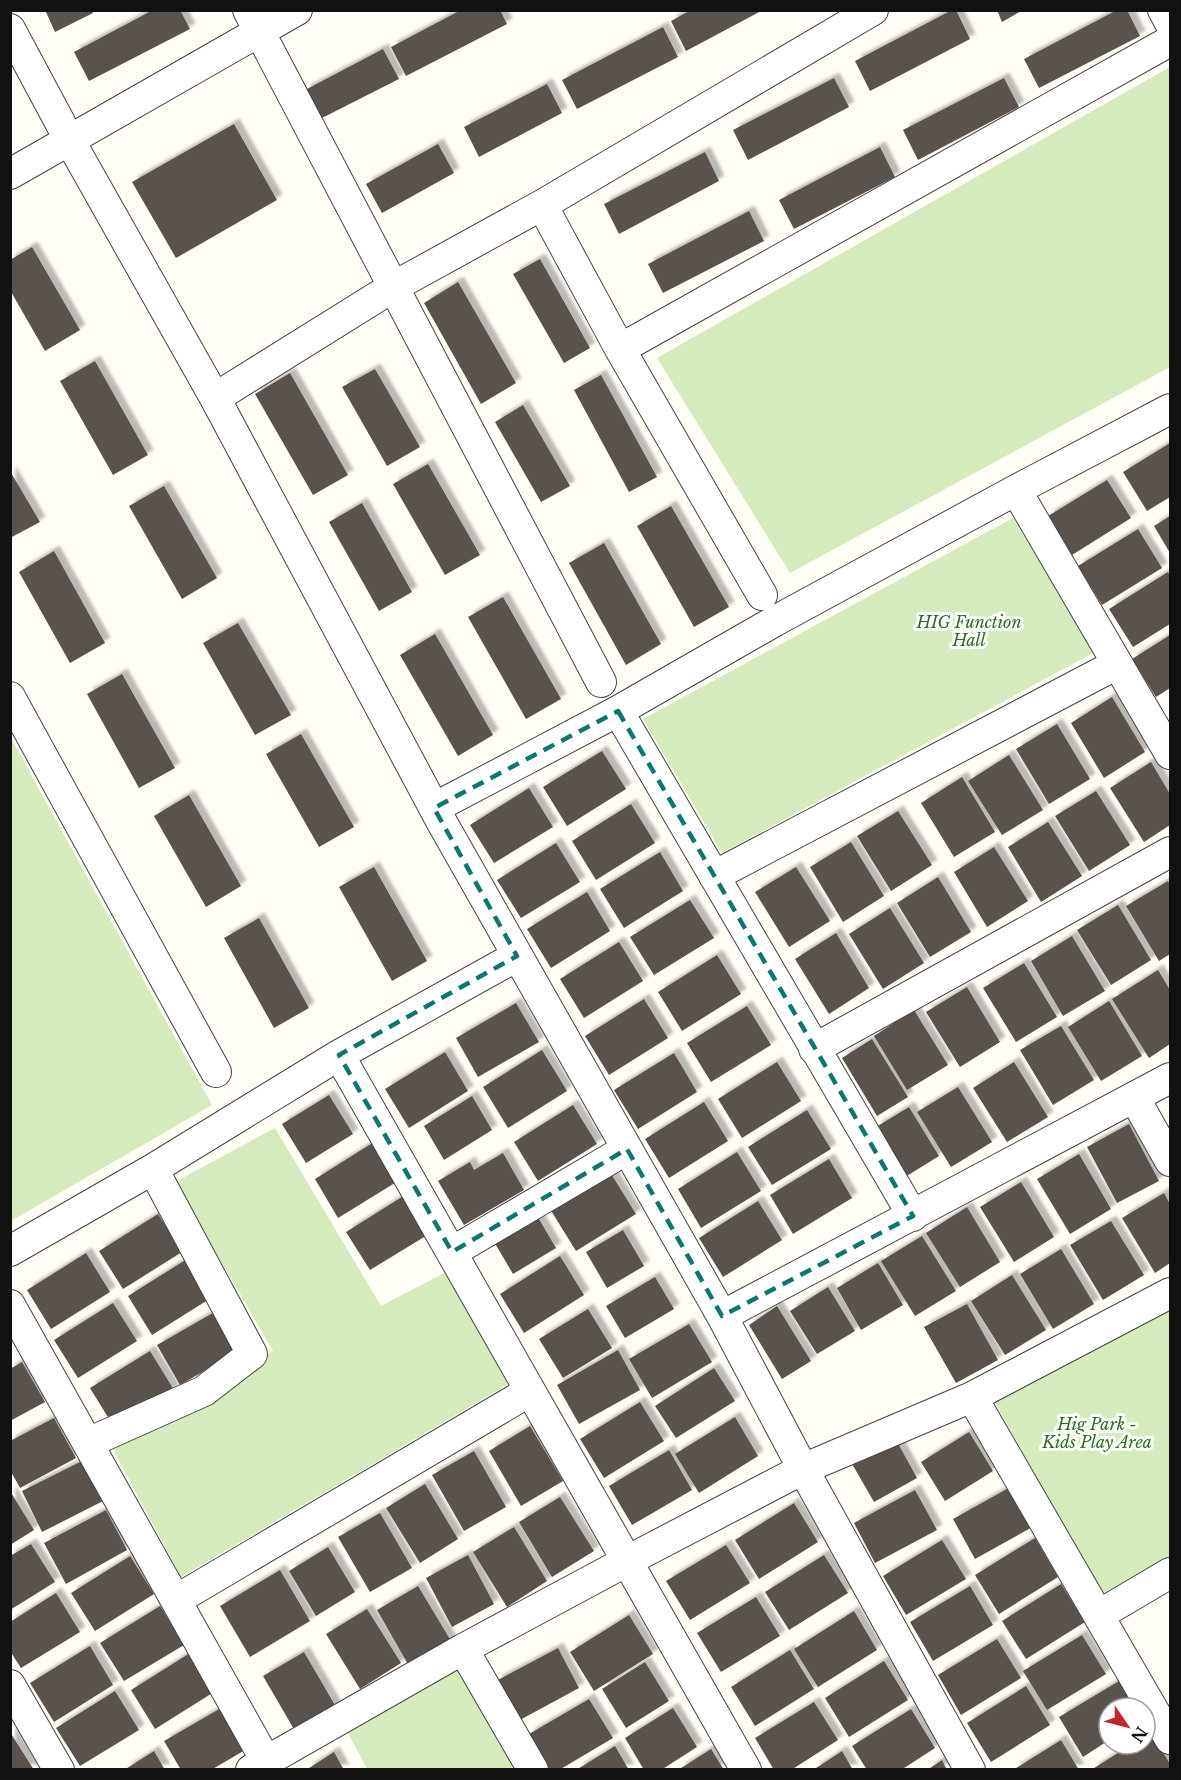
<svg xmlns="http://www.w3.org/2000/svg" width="1181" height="1780" font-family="'Libre Baskerville',serif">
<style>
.green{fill:#d5ebbd}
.building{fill:#5a524d;filter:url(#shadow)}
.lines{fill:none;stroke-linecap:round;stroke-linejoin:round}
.minor-casing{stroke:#444;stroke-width:32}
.minor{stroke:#fff;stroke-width:30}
.marked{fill:none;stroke:#0f766e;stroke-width:4.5;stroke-dasharray:12 8;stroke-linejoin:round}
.labels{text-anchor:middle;stroke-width:6;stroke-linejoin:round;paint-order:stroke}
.park-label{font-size:16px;font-style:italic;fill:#2f6b1f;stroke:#fff}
</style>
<defs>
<filter id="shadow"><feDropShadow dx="5.5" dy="-5.5" stdDeviation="1.5" flood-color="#0004"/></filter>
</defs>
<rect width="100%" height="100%" fill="#fffdf5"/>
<path class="green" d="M 1170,67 L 1170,367 L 790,573 L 657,358 Z
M 1013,518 L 1095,652 L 722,853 L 643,719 Z
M 11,738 L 212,1105 L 11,1221 L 10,1221 Z
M 275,1128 L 381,1306 L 446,1272 L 510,1383 L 181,1577 L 109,1442 L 273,1351 L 175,1182 Z
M 1170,1309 L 1170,1557 L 1104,1597 L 995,1403 Z
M 461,1668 L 516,1769 L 367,1769 L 347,1731 Z"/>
<path class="building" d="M 45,10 L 92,10 L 93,13 L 55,32 Z
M 153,10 L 180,10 L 190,29 L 89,81 L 74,52 Z
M 461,10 L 500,10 L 507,24 L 406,76 L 391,47 Z
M 691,10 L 763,10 L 686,51 L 671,21 Z
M 952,10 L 956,10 L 970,39 L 870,91 L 855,61 Z
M 997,10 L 1023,10 L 1002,22 Z
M 1117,10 L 1127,10 L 1140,36 L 1039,88 L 1024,59 Z
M 663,27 L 678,57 L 577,109 L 562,80 Z
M 383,49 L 399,79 L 320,119 L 305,90 Z
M 834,78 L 849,107 L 748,160 L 733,130 Z
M 1004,78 L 1019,107 L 918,160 L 903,130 Z
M 547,84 L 562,113 L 479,157 L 464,127 Z
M 234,124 L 277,200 L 176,258 L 132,182 Z
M 438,144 L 454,173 L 382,213 L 366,184 Z
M 880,147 L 895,177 L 794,229 L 779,200 Z
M 705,152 L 719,181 L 619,234 L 604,204 Z
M 749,211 L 764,241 L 663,293 L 648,264 Z
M 32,247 L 80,330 L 45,351 L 10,290 L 10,260 Z
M 540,259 L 590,348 L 564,363 L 513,274 Z
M 458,282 L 516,383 L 481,404 L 424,303 Z
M 95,361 L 148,455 L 113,475 L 60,381 Z
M 375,369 L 420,447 L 387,466 L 342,387 Z
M 290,373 L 348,475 L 313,495 L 255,394 Z
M 601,375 L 657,477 L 629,492 L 574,390 Z
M 523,405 L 570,486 L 541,502 L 495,422 Z
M 1170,443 L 1170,497 L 1147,511 L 1123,472 Z
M 428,464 L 480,555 L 445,575 L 393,484 Z
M 10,471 L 40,522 L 10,538 Z
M 1107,480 L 1131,518 L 1072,555 L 1048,516 Z
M 164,486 L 217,578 L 182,599 L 129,506 Z
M 362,503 L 412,592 L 379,611 L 329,522 Z
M 671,506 L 729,607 L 694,627 L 637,526 Z
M 1170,516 L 1170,553 L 1154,526 Z
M 1138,529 L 1162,568 L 1102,605 L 1078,566 Z
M 604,543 L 661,644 L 626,665 L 569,563 Z
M 54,551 L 105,643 L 70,663 L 19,572 Z
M 1168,572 L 1170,576 L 1170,624 L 1133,647 L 1109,609 Z
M 503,597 L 561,699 L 526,719 L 468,617 Z
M 238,623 L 291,715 L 255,735 L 203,643 Z
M 435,634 L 493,735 L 458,756 L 400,655 Z
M 1170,635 L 1170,688 L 1156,697 L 1132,659 Z
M 122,674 L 175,768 L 139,788 L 87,694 Z
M 1112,697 L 1145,752 L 1104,778 L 1071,723 Z
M 1057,724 L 1090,779 L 1049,804 L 1016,749 Z
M 301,734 L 354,827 L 319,847 L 266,754 Z
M 602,751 L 626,789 L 567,826 L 543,787 Z
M 1009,755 L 1043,810 L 1002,835 L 968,781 Z
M 1151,762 L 1170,794 L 1170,825 L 1144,842 L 1110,788 Z
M 962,777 L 995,832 L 954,857 L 921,803 Z
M 529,788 L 553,827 L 494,863 L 470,825 Z
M 1096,791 L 1130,845 L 1089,871 L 1055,816 Z
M 189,795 L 241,886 L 206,907 L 154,816 Z
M 631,804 L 655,843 L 596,880 L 572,841 Z
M 898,811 L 932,865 L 891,891 L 857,836 Z
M 1048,822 L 1082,876 L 1041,902 L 1008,847 Z
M 851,842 L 884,896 L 843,922 L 810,867 Z
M 556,843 L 580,882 L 521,918 L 497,880 Z
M 994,847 L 1028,901 L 987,927 L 954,872 Z
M 660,852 L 683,891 L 624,928 L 600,889 Z
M 374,867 L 427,961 L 392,981 L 339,887 Z
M 796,867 L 830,921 L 789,947 L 755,892 Z
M 938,877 L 971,932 L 930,957 L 897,903 Z
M 1168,881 L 1170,885 L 1170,954 L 1159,961 L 1126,906 Z
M 587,892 L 610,931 L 551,968 L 527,929 Z
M 690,900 L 714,938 L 654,975 L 630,937 Z
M 1118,905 L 1151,960 L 1111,985 L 1077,930 Z
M 890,908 L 924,963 L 883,989 L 849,934 Z
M 259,918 L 309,1008 L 274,1028 L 224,938 Z
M 836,933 L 869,988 L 829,1014 L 795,959 Z
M 1072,936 L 1105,991 L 1063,1016 L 1031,961 Z
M 619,942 L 643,981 L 584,1018 L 560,979 Z
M 717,955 L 741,994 L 682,1031 L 658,992 Z
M 1024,963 L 1057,1017 L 1016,1042 L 983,988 Z
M 1158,970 L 1170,990 L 1170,1044 L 1149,1058 L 1112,999 Z
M 967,987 L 1000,1042 L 960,1067 L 926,1012 Z
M 644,999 L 668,1038 L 609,1075 L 585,1036 Z
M 1109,1001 L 1142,1056 L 1101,1081 L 1068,1027 Z
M 516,1003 L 539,1042 L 478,1077 L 456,1038 Z
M 747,1006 L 771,1045 L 711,1082 L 687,1043 Z
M 914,1010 L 948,1065 L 907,1090 L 874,1036 Z
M 1061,1026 L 1094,1080 L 1053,1105 L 1020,1050 Z
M 872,1039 L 908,1097 L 877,1116 L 842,1058 Z
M 542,1050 L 567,1091 L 508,1128 L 483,1087 Z
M 445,1052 L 468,1091 L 409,1128 L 385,1089 Z
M 674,1053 L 697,1092 L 638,1129 L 614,1090 Z
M 777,1062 L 801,1101 L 742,1138 L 718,1099 Z
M 1014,1062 L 1048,1117 L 1007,1142 L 973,1088 Z
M 958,1087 L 992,1142 L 951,1167 L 917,1112 Z
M 329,1095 L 353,1134 L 306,1163 L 282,1124 Z
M 472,1096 L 492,1130 L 444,1160 L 424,1126 Z
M 704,1102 L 728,1141 L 669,1178 L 645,1139 Z
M 573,1105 L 597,1144 L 538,1181 L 514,1142 Z
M 909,1107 L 939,1156 L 905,1177 L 876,1127 Z
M 807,1110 L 831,1149 L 772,1185 L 748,1147 Z
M 1129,1124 L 1159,1181 L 1117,1203 L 1087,1147 Z
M 374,1142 L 398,1181 L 338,1218 L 315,1179 Z
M 737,1152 L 761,1191 L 701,1228 L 678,1189 Z
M 503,1153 L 524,1190 L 464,1225 L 438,1181 L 470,1162 L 474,1170 Z
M 1079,1154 L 1111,1209 L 1070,1234 L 1037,1179 Z
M 829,1159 L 852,1198 L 793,1234 L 770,1195 Z
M 610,1172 L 636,1214 L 576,1251 L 550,1209 Z
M 1021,1182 L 1054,1237 L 1014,1262 L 980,1207 Z
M 1164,1193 L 1170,1204 L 1170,1263 L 1155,1273 L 1122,1218 Z
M 405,1195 L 429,1234 L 370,1270 L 346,1232 Z
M 758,1201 L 782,1240 L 723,1277 L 699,1238 Z
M 967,1207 L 1000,1262 L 960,1287 L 926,1233 Z
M 533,1209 L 556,1248 L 513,1274 L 490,1235 Z
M 158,1214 L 182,1252 L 123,1289 L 99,1251 Z
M 1111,1221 L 1144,1275 L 1103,1300 L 1070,1245 Z
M 623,1230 L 644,1266 L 607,1288 L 586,1252 Z
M 922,1236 L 956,1291 L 915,1316 L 881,1261 Z
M 1061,1249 L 1094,1304 L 1053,1329 L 1020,1274 Z
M 86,1253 L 110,1292 L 51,1329 L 27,1290 Z
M 560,1256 L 584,1295 L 524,1333 L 500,1294 Z
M 187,1259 L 211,1298 L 152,1335 L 128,1296 Z
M 878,1263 L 903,1305 L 861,1330 L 837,1288 Z
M 1012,1275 L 1046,1330 L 1005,1355 L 971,1301 Z
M 655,1277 L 674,1309 L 625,1338 L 606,1306 Z
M 828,1287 L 855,1331 L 817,1354 L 790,1311 Z
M 113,1303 L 137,1341 L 78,1378 L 54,1340 Z
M 967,1304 L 998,1360 L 956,1383 L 924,1327 Z
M 777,1306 L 811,1361 L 782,1379 L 749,1325 Z
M 588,1309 L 612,1348 L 563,1378 L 539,1339 Z
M 218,1310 L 240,1350 L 180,1385 L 157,1345 Z
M 689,1324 L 712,1362 L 652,1398 L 629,1359 Z
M 618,1350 L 640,1390 L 579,1424 L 557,1385 Z
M 150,1351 L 174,1390 L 114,1427 L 90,1388 Z
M 22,1362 L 45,1402 L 10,1421 L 10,1369 Z
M 714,1368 L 735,1401 L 676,1438 L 655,1406 Z
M 640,1402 L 664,1441 L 604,1478 L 580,1439 Z
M 735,1417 L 758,1456 L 699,1493 L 675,1454 Z
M 54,1418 L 76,1458 L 20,1488 L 10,1470 L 10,1441 Z
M 530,1426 L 563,1481 L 521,1506 L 489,1451 Z
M 969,1432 L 993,1471 L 945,1501 L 921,1462 Z
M 895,1438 L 917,1478 L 874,1502 L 851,1462 Z
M 669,1450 L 692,1490 L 632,1525 L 609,1486 Z
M 474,1451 L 506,1507 L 464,1531 L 432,1475 Z
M 84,1460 L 105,1500 L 42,1532 L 22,1491 Z
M 425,1484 L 458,1539 L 420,1563 L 386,1508 Z
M 1014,1485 L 1036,1525 L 975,1559 L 953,1519 Z
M 915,1490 L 937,1530 L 875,1563 L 854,1523 Z
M 10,1491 L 34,1530 L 10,1545 Z
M 560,1497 L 594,1551 L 552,1577 L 519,1522 Z
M 794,1503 L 818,1542 L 759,1579 L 735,1540 Z
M 106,1510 L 127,1550 L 66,1584 L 44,1543 Z
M 380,1513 L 412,1568 L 370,1592 L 338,1537 Z
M 514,1527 L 547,1581 L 507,1607 L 473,1552 Z
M 1035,1538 L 1058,1577 L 999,1614 L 975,1575 Z
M 942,1540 L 966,1579 L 906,1615 L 883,1576 Z
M 31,1544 L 55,1582 L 10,1610 L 10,1556 Z
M 726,1545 L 750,1583 L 690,1620 L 666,1581 Z
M 328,1547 L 355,1592 L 316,1616 L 289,1571 Z
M 468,1555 L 494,1604 L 452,1627 L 426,1578 Z
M 824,1555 L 848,1593 L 789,1630 L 765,1592 Z
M 130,1556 L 154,1594 L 95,1631 L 71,1593 Z
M 280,1570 L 310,1621 L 250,1657 L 220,1606 Z
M 1061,1584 L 1085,1622 L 1026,1659 L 1002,1621 Z
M 418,1586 L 451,1641 L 409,1666 L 377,1610 Z
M 970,1586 L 993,1625 L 933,1661 L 910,1622 Z
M 56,1593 L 80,1632 L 21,1668 L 10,1651 L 10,1622 Z
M 756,1597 L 780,1636 L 721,1672 L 697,1633 Z
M 160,1606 L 184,1645 L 124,1681 L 100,1643 Z
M 367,1609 L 401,1663 L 360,1689 L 326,1634 Z
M 854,1611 L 877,1650 L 818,1687 L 794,1649 Z
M 629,1615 L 653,1654 L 594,1691 L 570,1652 Z
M 1082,1635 L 1106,1674 L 1047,1710 L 1023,1671 Z
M 997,1639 L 1021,1678 L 961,1715 L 938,1675 Z
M 90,1646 L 113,1685 L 54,1722 L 30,1683 Z
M 558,1648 L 579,1688 L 518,1721 L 496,1681 Z
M 790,1650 L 814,1689 L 755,1726 L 731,1687 Z
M 304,1652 L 336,1707 L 295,1731 L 263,1676 Z
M 190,1653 L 214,1692 L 155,1729 L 131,1690 Z
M 884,1661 L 908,1700 L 849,1737 L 825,1698 Z
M 645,1662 L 669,1701 L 626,1728 L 602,1689 Z
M 1119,1681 L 1135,1708 L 1109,1708 L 1109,1740 L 1083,1757 L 1059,1717 Z
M 1026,1686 L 1050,1725 L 991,1762 L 967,1723 Z
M 115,1691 L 139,1730 L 80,1766 L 56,1728 Z
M 589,1699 L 613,1738 L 559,1770 L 550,1770 L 529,1734 Z
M 814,1702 L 838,1740 L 791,1770 L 774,1770 L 755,1738 Z
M 221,1708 L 245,1750 L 211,1770 L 181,1770 L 164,1741 Z
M 673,1708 L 697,1747 L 661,1770 L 644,1770 L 625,1738 Z
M 911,1709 L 935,1748 L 901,1770 L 867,1770 L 852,1746 Z
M 10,1732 L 34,1770 L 10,1770 Z
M 1151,1732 L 1170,1764 L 1170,1770 L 1091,1770 L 1132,1744 L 1145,1744 L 1145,1736 Z
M 1061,1740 L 1079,1770 L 1013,1770 Z
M 615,1746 L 629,1770 L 576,1770 Z
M 711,1749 L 724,1770 L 678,1770 Z
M 154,1751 L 165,1770 L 124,1770 Z
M 842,1751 L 853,1770 L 813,1770 Z
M 334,1752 L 344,1770 L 306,1770 Z
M 942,1760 L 947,1770 L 927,1770 Z"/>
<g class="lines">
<g class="minor-casing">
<path id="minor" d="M 248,10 L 601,682
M 1163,10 L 1170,23
M 10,29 L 70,141 L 215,398 L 440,819 L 722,1316 L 803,1469 L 970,1770
M 10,174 L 297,10
M 542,205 L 620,349 L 762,595
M 620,349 L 1170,41
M 215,398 L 393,287 L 542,205 L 873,10
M 1016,490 L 1170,754
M 10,697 L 216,1072
M 618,711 L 913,1216
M 434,808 L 618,711 L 775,621 L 1016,490 L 1170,409
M 714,876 L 1117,664
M 814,1049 L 1170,852
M 339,1055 L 746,1770
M 1134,1097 L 1170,1161
M 10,1251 L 153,1169 L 339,1055 L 517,956
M 452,1252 L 627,1149
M 10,1305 L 266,1761
M 722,1316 L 1170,1078
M 972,1397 L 1170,1739
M 88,1443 L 204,1391 L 252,1354 L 153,1169
M 176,1600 L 530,1391
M 1099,1615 L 1170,1573
M 463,1649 L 533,1770
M 10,1685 L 59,1770
M 251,1770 L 463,1649 L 627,1561 L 803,1469 L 972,1397 L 1170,1293"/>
</g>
<use href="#minor" class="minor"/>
</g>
<path class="marked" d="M 618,711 L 913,1216 L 722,1316 L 627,1149 L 452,1252 L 339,1055 L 517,956 L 434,808 Z"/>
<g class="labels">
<g class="park-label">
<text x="969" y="628">HIG Function<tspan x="969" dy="18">Hall</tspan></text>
<text x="1097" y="1430">Hig Park -<tspan x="1097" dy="18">Kids Play Area</tspan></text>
</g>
</g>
<rect width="1181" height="1780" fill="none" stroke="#111111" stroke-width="24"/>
<g transform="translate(1127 1726) rotate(125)"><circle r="28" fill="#ffffff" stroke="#a0a0a0" stroke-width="1.5"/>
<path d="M0-4.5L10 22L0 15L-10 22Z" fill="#c4262e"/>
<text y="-9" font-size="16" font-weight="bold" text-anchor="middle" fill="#111111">N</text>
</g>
</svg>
